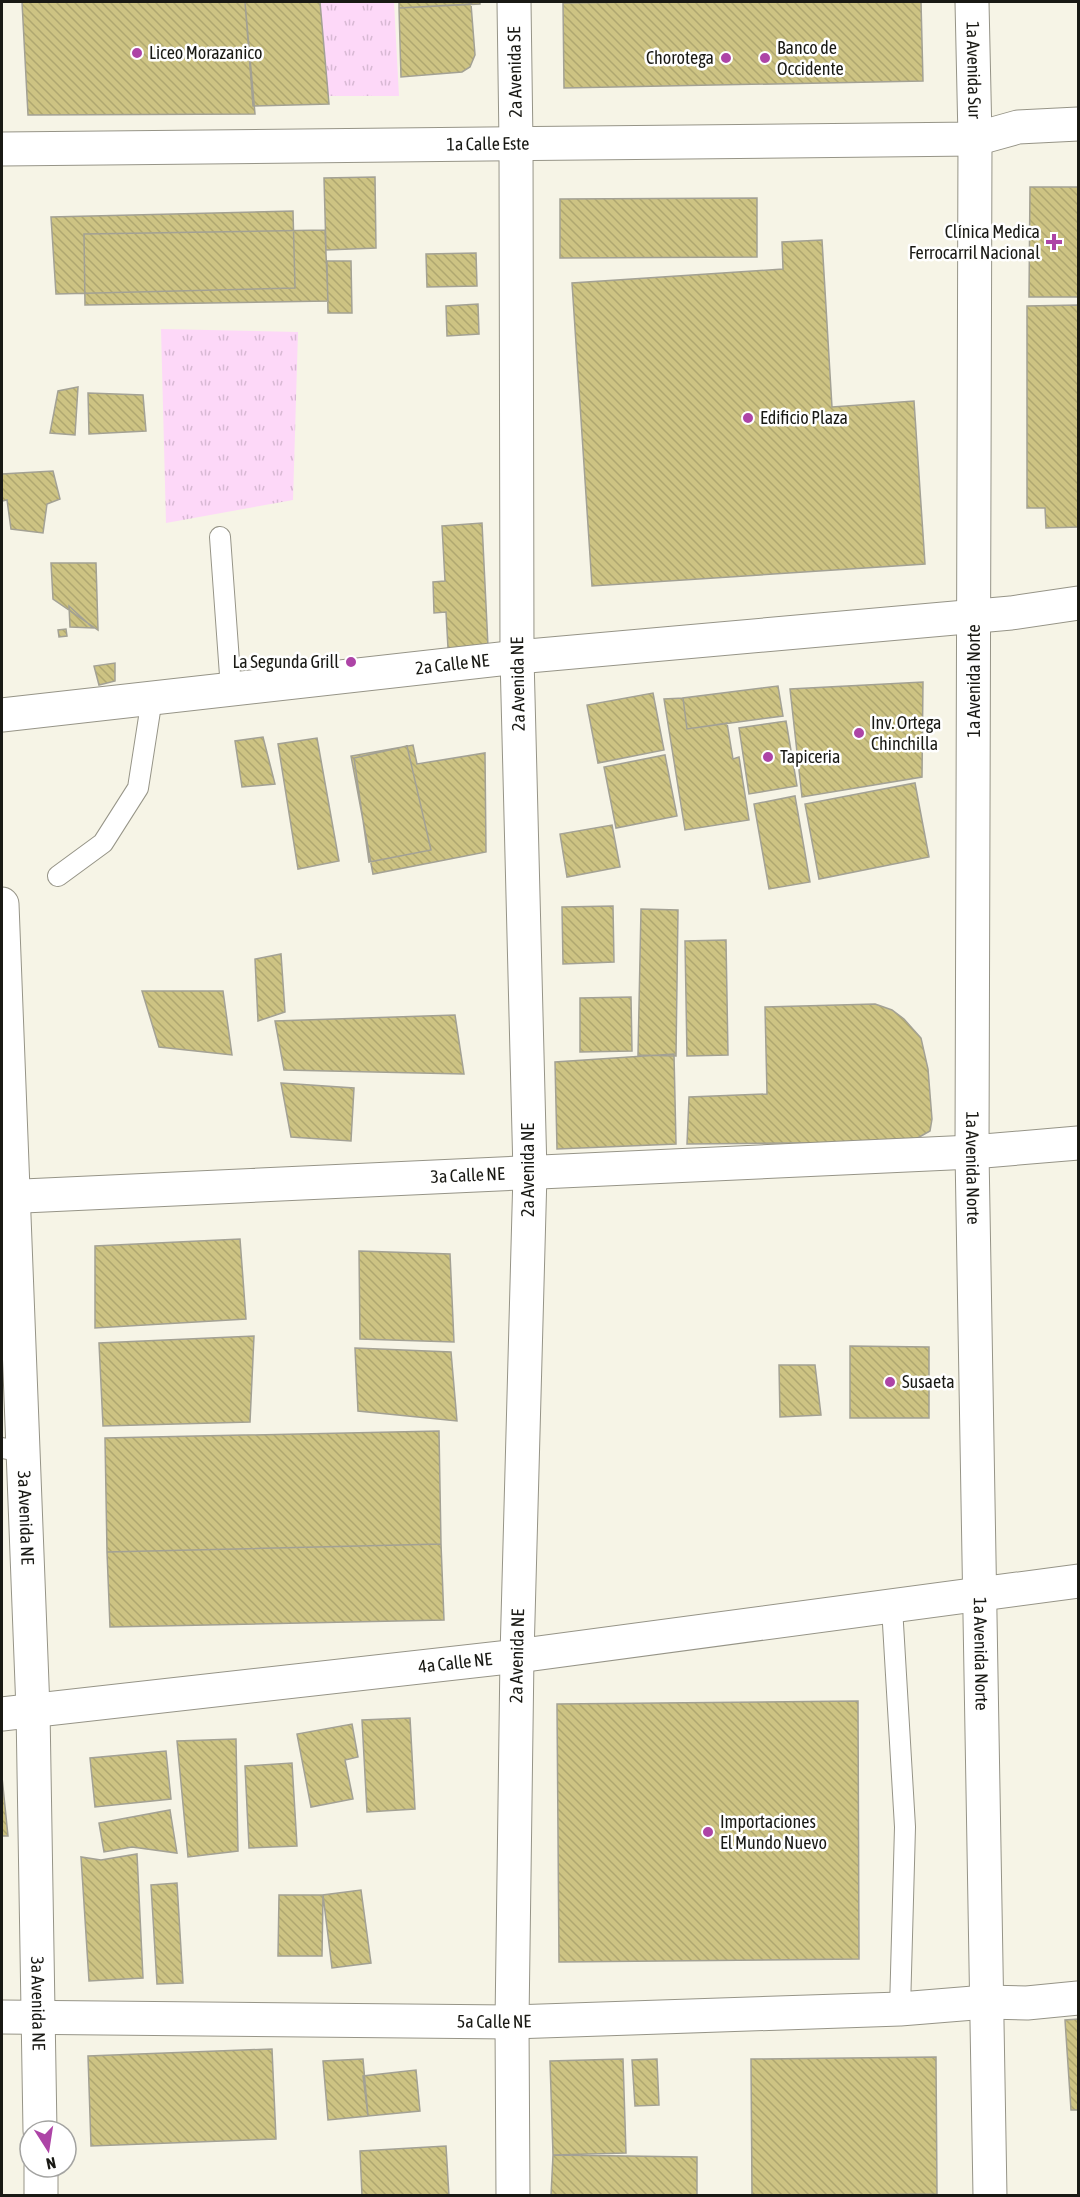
<svg xmlns="http://www.w3.org/2000/svg" width="1080" height="2197" font-family="'Asap Condensed',sans-serif">
<style>
.grass{fill:url(#grass-tufts)}
.building{fill:url(#building-back-hatch);stroke:#a3a194;stroke-width:1.5}
.lines{fill:none;stroke-linecap:round;stroke-linejoin:round}
.lane-casing{stroke:#969487;stroke-width:22}
.street-casing{stroke:#969487;stroke-width:35}
.secondary-casing{stroke:#969487;stroke-width:35}
.primary-casing{stroke:#969487;stroke-width:35}
.lane{stroke:#fff;stroke-width:20}
.street{stroke:#fff;stroke-width:33}
.secondary{stroke:#fff;stroke-width:33}
.primary{stroke:#fff;stroke-width:33}
.poi-dot{fill:#ad44a6;stroke:#fff;stroke-width:2}
.labels{text-anchor:middle;stroke-width:5;stroke-linejoin:round;paint-order:stroke}
.poi-label{font-size:18px;fill:#191914;stroke:#fff;text-anchor:start}
.street-label{font-size:18px;fill:#191914;stroke:#fff}
</style>
<defs>
<pattern id="grass-tufts" width="24" height="20" patternUnits="userSpaceOnUse" patternTransform="scale(1.5)"><rect width="24" height="20" fill="#fdd8f8"/><path d="M3 7l-1-3M5 7V3M7 7l1-3M15 17l-1-3M17 17v-4M19 17l1-3" fill="none" stroke="#d8b9d4"/></pattern>
<pattern id="building-back-hatch" width="6" height="6" patternUnits="userSpaceOnUse" patternTransform="scale(1.5)"><rect width="6" height="6" fill="#cdc383"/><path d="M-1 5l2 2M0 0l6 6M5-1l2 2" fill="none" stroke="#afa770"/></pattern>
</defs>
<rect width="100%" height="100%" fill="#f6f4e6"/>
<path class="grass" d="M 320,2 L 394,2 L 399,96 L 328,96 Z
M 161,329 L 298,332 L 293,500 L 166,523 Z"/>
<path class="building" d="M 22,2 L 245,2 L 255,114 L 28,115 Z
M 245,2 L 320,2 L 329,104 L 253,106 Z
M 399,2 L 480,2 L 480,4 L 399,8 Z
M 643,2 L 921,2 L 923,81 L 564,88 L 563,3 Z
M 471,4 L 475,55 L 470,67 L 462,72 L 401,77 L 399,8 Z
M 375,177 L 376,248 L 326,250 L 324,178 Z
M 1030,187 L 1078,187 L 1078,297 L 1029,297 Z
M 757,198 L 757,257 L 560,258 L 560,199 Z
M 293,211 L 295,288 L 56,294 L 51,217 Z
M 325,230 L 328,301 L 85,305 L 84,234 Z
M 822,240 L 832,407 L 914,401 L 925,564 L 592,586 L 572,283 L 783,269 L 782,242 Z
M 476,253 L 477,286 L 427,287 L 426,254 Z
M 327,261 L 351,261 L 352,313 L 328,313 Z
M 478,304 L 479,334 L 447,336 L 446,306 Z
M 1078,305 L 1078,527 L 1046,528 L 1045,508 L 1027,508 L 1027,306 Z
M 78,387 L 75,435 L 50,433 L 58,391 Z
M 88,393 L 143,395 L 146,431 L 89,434 Z
M 53,471 L 60,499 L 47,504 L 43,533 L 11,529 L 7,500 L 2,501 L 2,474 Z
M 482,523 L 488,646 L 448,648 L 446,612 L 434,613 L 433,582 L 445,581 L 442,526 Z
M 51,563 L 96,563 L 98,630 L 53,599 Z
M 69,606 L 93,628 L 70,627 Z
M 66,629 L 67,636 L 59,637 L 58,630 Z
M 115,663 L 115,681 L 99,685 L 94,666 Z
M 923,682 L 922,777 L 802,797 L 790,689 Z
M 778,686 L 783,716 L 687,729 L 683,698 Z
M 653,693 L 664,750 L 598,763 L 587,705 Z
M 683,698 L 687,729 L 727,723 L 733,759 L 739,757 L 749,820 L 685,830 L 664,699 Z
M 786,721 L 797,786 L 749,794 L 739,728 Z
M 263,737 L 275,784 L 242,787 L 235,741 Z
M 317,738 L 339,861 L 298,869 L 278,744 Z
M 413,745 L 417,764 L 485,753 L 486,852 L 373,874 L 351,756 Z
M 407,746 L 431,850 L 369,862 L 354,758 Z
M 665,755 L 677,816 L 616,828 L 604,767 Z
M 915,783 L 929,857 L 819,879 L 805,804 Z
M 795,796 L 810,882 L 769,889 L 754,804 Z
M 612,825 L 620,867 L 567,877 L 560,834 Z
M 613,906 L 614,962 L 563,964 L 562,907 Z
M 641,909 L 678,910 L 676,1056 L 638,1055 Z
M 726,940 L 728,1055 L 687,1056 L 685,941 Z
M 281,954 L 285,1012 L 258,1021 L 255,959 Z
M 142,991 L 223,991 L 232,1055 L 159,1047 Z
M 631,997 L 632,1051 L 580,1052 L 580,998 Z
M 875,1004 L 892,1010 L 904,1019 L 921,1038 L 928,1069 L 932,1119 L 930,1131 L 914,1140 L 893,1142 L 687,1144 L 689,1097 L 767,1094 L 765,1007 Z
M 455,1015 L 464,1074 L 284,1070 L 275,1021 Z
M 674,1054 L 676,1144 L 557,1149 L 555,1062 Z
M 281,1083 L 354,1088 L 351,1141 L 291,1137 Z
M 240,1239 L 246,1319 L 95,1328 L 95,1246 Z
M 359,1251 L 450,1254 L 454,1342 L 360,1339 Z
M 254,1336 L 250,1422 L 103,1426 L 99,1343 Z
M 850,1346 L 929,1347 L 929,1418 L 850,1418 Z
M 355,1348 L 451,1352 L 457,1421 L 358,1411 Z
M 779,1365 L 815,1365 L 821,1415 L 780,1417 Z
M 439,1431 L 441,1544 L 107,1552 L 105,1438 Z
M 441,1544 L 444,1620 L 110,1627 L 107,1552 Z
M 858,1701 L 859,1959 L 559,1962 L 557,1704 Z
M 410,1718 L 415,1809 L 367,1812 L 362,1720 Z
M 352,1724 L 358,1757 L 345,1760 L 353,1799 L 311,1807 L 297,1734 Z
M 236,1739 L 238,1851 L 188,1857 L 177,1741 Z
M 166,1751 L 171,1799 L 95,1807 L 90,1758 Z
M 292,1763 L 297,1846 L 249,1848 L 245,1766 Z
M 2,1777 L 8,1836 L 2,1836 Z
M 170,1810 L 177,1853 L 132,1847 L 104,1852 L 99,1823 Z
M 137,1854 L 143,1978 L 89,1981 L 81,1857 L 101,1860 Z
M 177,1883 L 183,1983 L 157,1984 L 151,1885 Z
M 361,1890 L 371,1963 L 332,1968 L 323,1895 Z
M 279,1895 L 323,1895 L 322,1956 L 278,1956 Z
M 1078,2019 L 1078,2110 L 1071,2110 L 1065,2020 Z
M 272,2049 L 276,2139 L 91,2146 L 88,2056 Z
M 936,2057 L 937,2194 L 752,2196 L 751,2059 Z
M 363,2059 L 368,2116 L 328,2120 L 323,2061 Z
M 623,2059 L 626,2153 L 553,2155 L 550,2061 Z
M 657,2059 L 659,2105 L 635,2106 L 632,2060 Z
M 416,2070 L 420,2111 L 368,2116 L 363,2076 Z
M 446,2146 L 449,2196 L 362,2196 L 360,2151 Z
M 553,2155 L 697,2157 L 697,2196 L 551,2196 Z"/>
<g class="lines">
<g class="lane-casing">
<path id="lane" d="M 220,537 L 231,689
M 58,876 L 103,843 L 138,788 L 152,698
M 2,1448 L 24,1452
M 892,1607 L 905,1827 L 900,2009"/>
</g>
<g class="street-casing">
<g id="street">
<path id="s1" d="M 2,715 L 517,657 L 1011,613 L 1078,603"/>
<path id="s2" d="M 2,904 L 33,1710 L 40,2131"/>
<path id="s3" d="M 2,1197 L 972,1152 L 1078,1143"/>
<path id="s4" d="M 2,1714 L 517,1656 L 1078,1581"/>
<path id="s5" d="M 2,2017 L 512,2022 L 900,2009 L 986,2002 L 1027,2003 L 1078,1998"/>
<path d="M 41,2167 L 41,2196"/>
<path id="s6" d="M 513,2196 L 512,2022 L 517,1656 L 530,1173 L 517,657 L 516,143 L 514,2"/>
</g>
</g>
<g class="secondary-casing">
<g id="secondary">
<path id="s7" d="M 972,2 L 975,139 L 972,1152 L 990,2196"/>
</g>
</g>
<g class="primary-casing">
<g id="primary">
<path id="s8" d="M 2,149 L 975,139 L 1018,127 L 1078,124"/>
</g>
</g>
<use href="#lane" class="lane"/>
<use href="#street" class="street"/>
<use href="#secondary" class="secondary"/>
<use href="#primary" class="primary"/>
</g>
<g class="poi-dot">
<circle cx="137" cy="53" r="6"/>
<circle cx="726" cy="58" r="6"/>
<circle cx="765" cy="58" r="6"/>
<path d="M1051 233h6v6h6v6h-6v6h-6v-6h-6v-6h6z"/>
<circle cx="748" cy="418" r="6"/>
<circle cx="351" cy="662" r="6"/>
<circle cx="859" cy="733" r="6"/>
<circle cx="768" cy="757" r="6"/>
<circle cx="890" cy="1382" r="6"/>
<circle cx="708" cy="1832" r="6"/>
</g>
<g class="labels">
<g class="poi-label">
<text x="777" y="54">Banco de<tspan x="777" dy="21">Occidente</tspan></text>
<text x="149" y="59">Liceo Morazanico</text>
<text x="714" y="64" text-anchor="end">Chorotega</text>
<text x="1040" y="238" text-anchor="end">Clínica Medica<tspan x="1040" dy="21">Ferrocarril Nacional</tspan></text>
<text x="760" y="424">Edificio Plaza</text>
<text x="339" y="668" text-anchor="end">La Segunda Grill</text>
<text x="871" y="729">Inv. Ortega<tspan x="871" dy="21">Chinchilla</tspan></text>
<text x="780" y="763">Tapiceria</text>
<text x="902" y="1388">Susaeta</text>
<text x="720" y="1828">Importaciones<tspan x="720" dy="21">El Mundo Nuevo</tspan></text>
</g>
<g class="street-label">
<text dy="6" stroke="none"><textPath href="#s7" startOffset="68">1a Avenida Sur</textPath></text>
<text transform="translate(515 72) rotate(-91)" y="6">2a Avenida SE</text>
<text dy="6" stroke="none"><textPath href="#s8" startOffset="486">1a Calle Este</textPath></text>
<text dy="6" stroke="none"><textPath href="#s1" startOffset="453">2a Calle NE</textPath></text>
<text transform="translate(974 681) rotate(-90)" y="6">1a Avenida Norte</text>
<text transform="translate(518 684) rotate(-91)" y="6">2a Avenida NE</text>
<text dy="6" stroke="none"><textPath href="#s7" startOffset="1166">1a Avenida Norte</textPath></text>
<text transform="translate(528 1170) rotate(-90)" y="6">2a Avenida NE</text>
<text dy="6" stroke="none"><textPath href="#s3" startOffset="466">3a Calle NE</textPath></text>
<text dy="6" stroke="none"><textPath href="#s2" startOffset="614">3a Avenida NE</textPath></text>
<text dy="6" stroke="none"><textPath href="#s7" startOffset="1652">1a Avenida Norte</textPath></text>
<text dy="6" stroke="none"><textPath href="#s6" startOffset="540">2a Avenida NE</textPath></text>
<text dy="6" stroke="none"><textPath href="#s4" startOffset="456">4a Calle NE</textPath></text>
<text dy="6" stroke="none"><textPath href="#s2" startOffset="1100">3a Avenida NE</textPath></text>
<text dy="6" stroke="none"><textPath href="#s5" startOffset="492">5a Calle NE</textPath></text>
</g>
</g>
<rect width="1080" height="2197" fill="none" stroke="#191914" stroke-width="6"/>
<g transform="translate(48 2149) rotate(168)"><circle r="28" fill="#ffffff" stroke="#a3a3a1" stroke-width="1.5"/>
<path d="M0-4.5L10 22L0 15L-10 22Z" fill="#ad44a6"/>
<text y="-9" font-size="16" font-weight="bold" text-anchor="middle" fill="#191914">N</text>
</g>
</svg>
